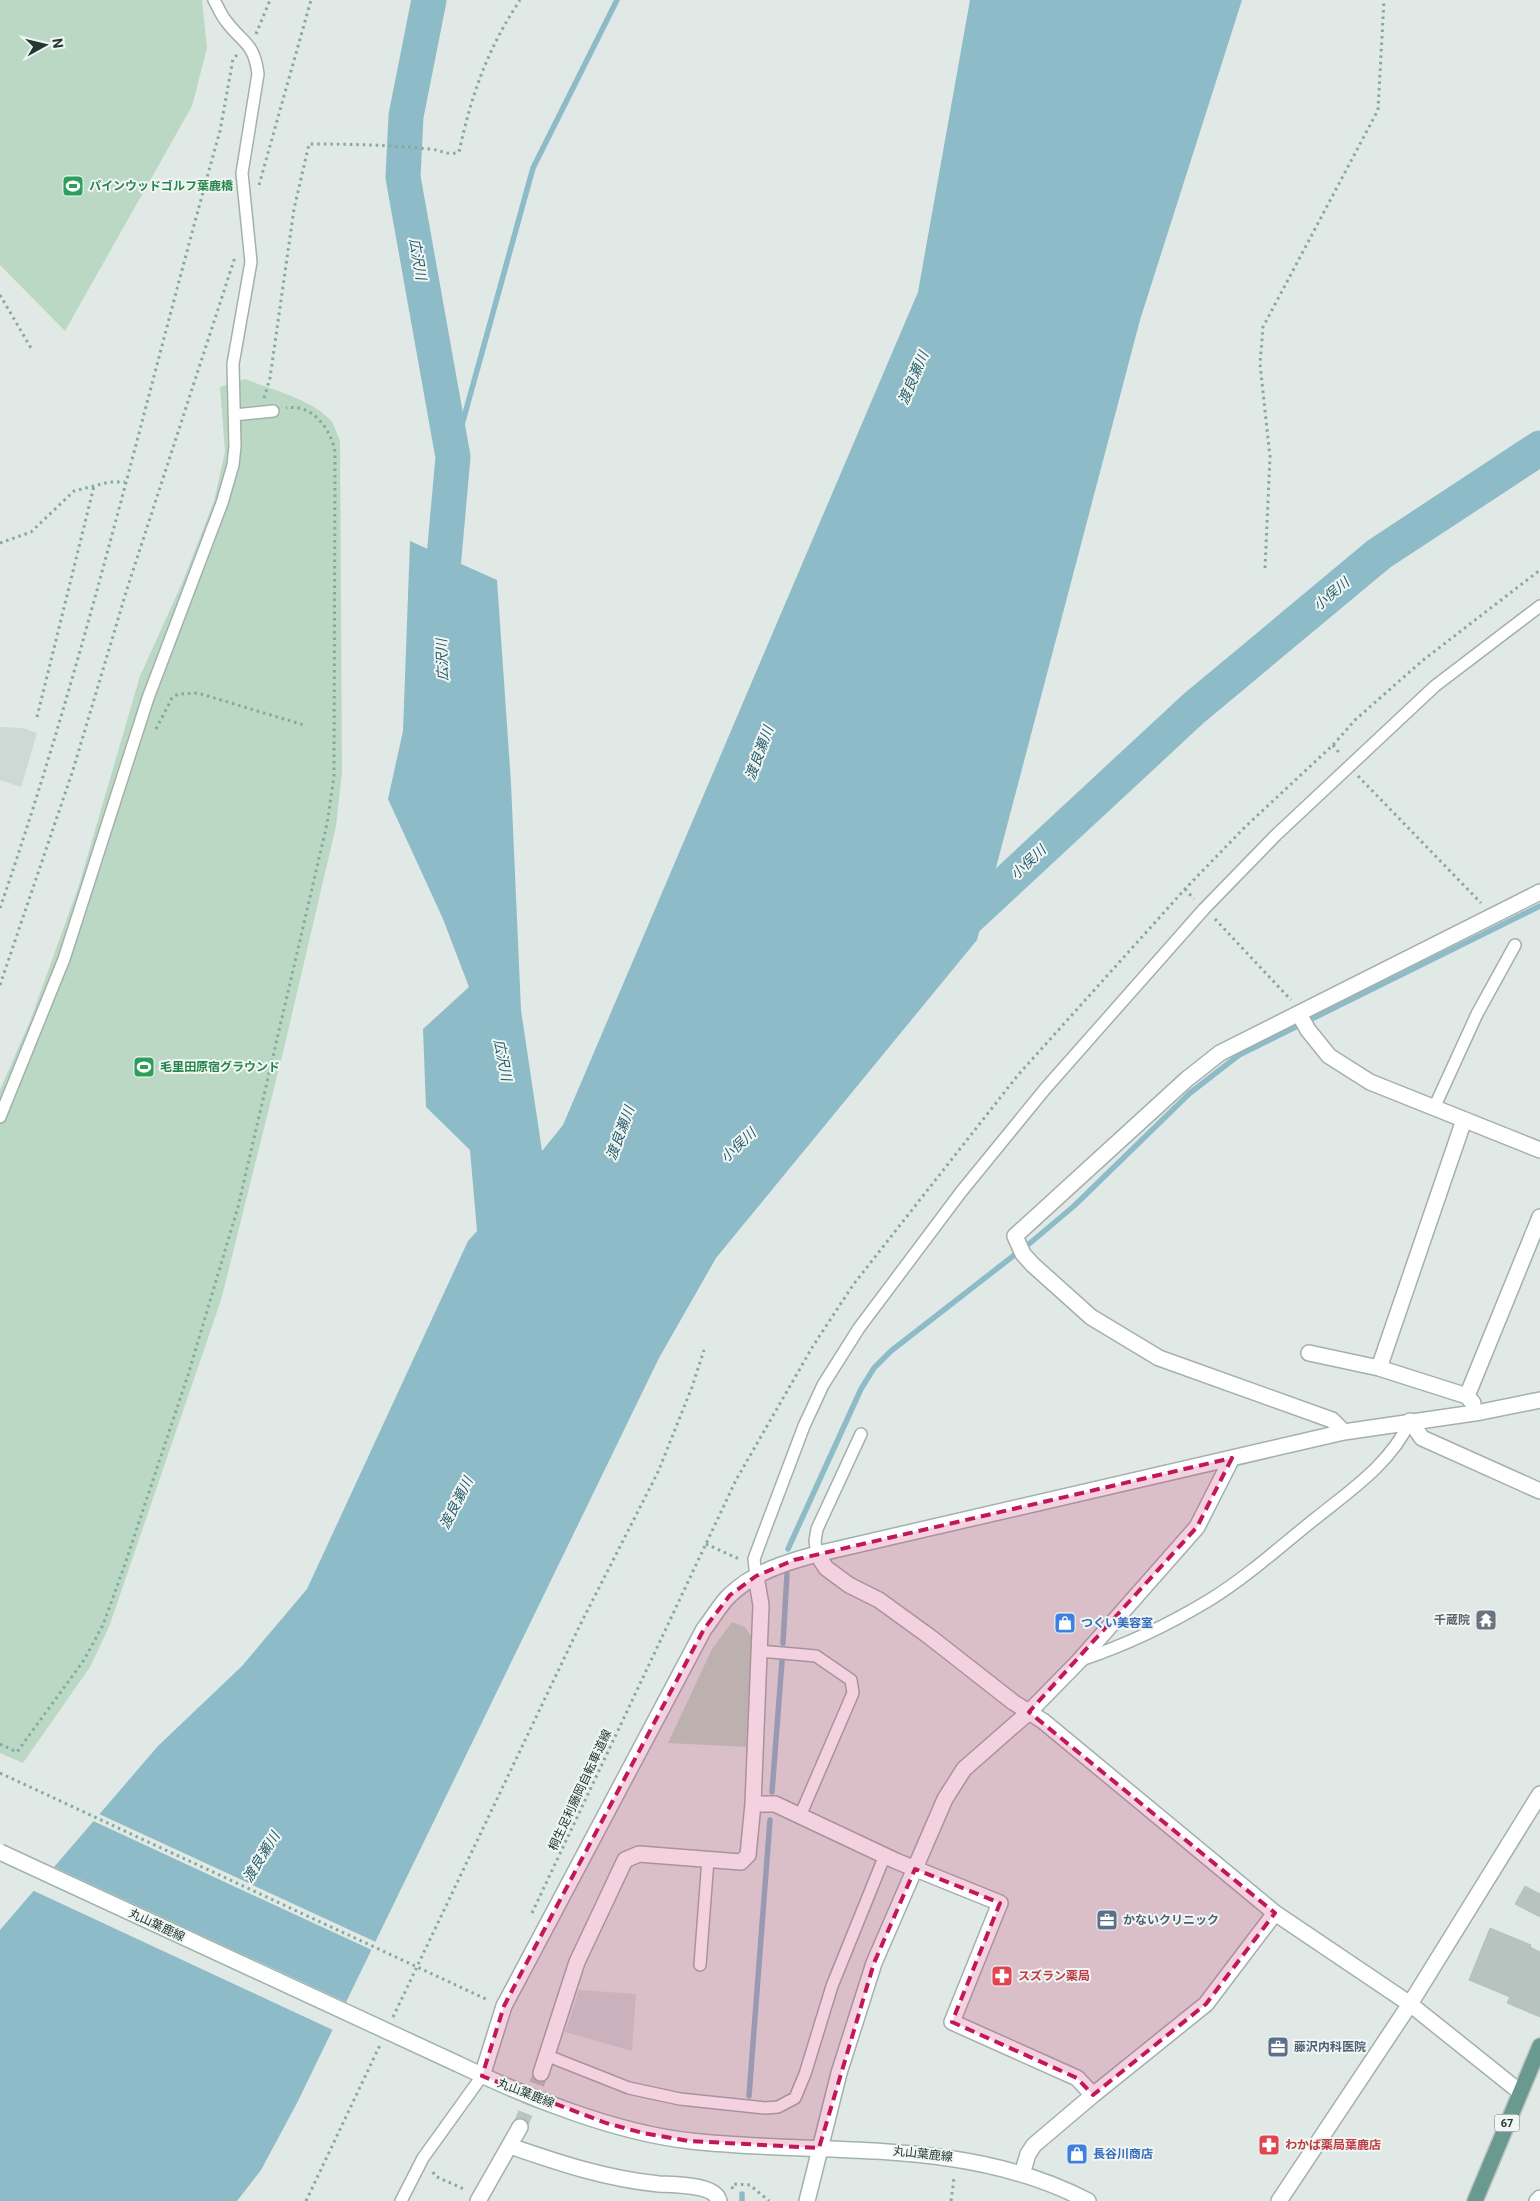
<svg xmlns="http://www.w3.org/2000/svg" width="1540" height="2201" font-family="Roboto,'Noto Sans JP',sans-serif">
<style>
.built{fill:#ced8d4}
.green{fill:#bbd8c5}
.water{fill:#8ebbc8}
.pier{fill:#e0e9e5}
.lines{fill:none;stroke-linecap:round;stroke-linejoin:round}
.stream{stroke:#8ebbc8;stroke-width:5.5}
.river{stroke:#8ebbc8;stroke-width:35}
.building{fill:#b6c3be;stroke:#b3c2bc}
.minor-tunnel{stroke:#bac5c1;stroke-width:15;stroke-dasharray:15 8;stroke-linecap:butt}
.service-casing{stroke:#a4b0ac;stroke-width:14}
.minor-casing{stroke:#a4b0ac;stroke-width:18}
.tertiary-casing{stroke:#a4b0ac;stroke-width:18}
.secondary-casing{stroke:#a1b3ad;stroke-width:18}
.primary-casing{stroke:#bdc3c2;stroke-width:18}
.path{stroke:#84a99f;stroke-width:3;stroke-dasharray:2.5 4;stroke-linecap:butt}
.service{stroke:#fff;stroke-width:11}
.minor{stroke:#fff;stroke-width:15}
.tertiary{stroke:#fff;stroke-width:15}
.secondary{stroke:#fff;stroke-width:15}
.primary{stroke:#6a9990;stroke-width:15}
.secondary-bridge-casing{stroke:#a1b3ad;stroke-width:18;stroke-linecap:butt}
.path-bridge{stroke:#84a99f;stroke-width:3;stroke-dasharray:2.5 4;stroke-linecap:butt}
.secondary-bridge{stroke:#fff;stroke-width:15}
.marked{fill:#c2185b;fill-opacity:0.2;stroke:#c2185b;stroke-width:4;stroke-dasharray:10 6;stroke-linejoin:round}
.labels{text-anchor:middle;stroke-width:4;stroke-linejoin:round;paint-order:stroke}
.shield{fill:#f0f6f3;stroke:#60706d;stroke-width:1}
.shield-label{font-size:11px;font-weight:bold;fill:#233733}
.leisure-label{font-size:12px;font-weight:bold;fill:#27864d;stroke:#f0f6f3;text-anchor:start}
.worship-label{font-size:12px;font-weight:bold;fill:#5b616d;stroke:#f0f6f3;text-anchor:end}
.shop-label{font-size:12px;font-weight:bold;fill:#366cbe;stroke:#f0f6f3;text-anchor:start}
.street-label{font-size:12px;fill:#233733;stroke:#f0f6f3}
.service-label{font-size:12px;font-weight:bold;fill:#4e5e75;stroke:#f0f6f3;text-anchor:start}
.health-label{font-size:12px;font-weight:bold;fill:#be3a42;stroke:#f0f6f3;text-anchor:start}
.water-label{font-size:14px;font-style:italic;fill:#255b6b;stroke:#f0f6f3}
</style>
<rect width="100%" height="100%" fill="#e0e9e5"/>
<path class="built" d="M 0,727 L 23,728 L 37,733 L 21,787 L 0,780 Z
M 579,1990 L 636,1994 L 632,2051 L 565,2032 Z"/>
<path class="green" d="M 0,0 L 202,0 L 207,48 L 192,106 L 65,331 L 0,265 Z
M 245,379 C 270,389 315,400 332,422 C 335,427 337,435 340,440 L 342,772 L 336,826 L 285,1044 L 221,1300 L 109,1627 L 90,1667 L 23,1763 L 0,1753 L 0,1090 L 30,1021 L 79,885 L 140,676 L 183,581 L 214,501 L 225,452 L 220,387 Z
M 732,1622 L 745,1627 L 753,1639 L 746,1747 L 668,1743 L 712,1649 Z"/>
<path class="water" d="M 970,0 L 1242,0 L 1140,320 L 977,940 L 716,1258 L 659,1358 L 297,2103 L 261,2170 L 237,2201 L 0,2201 L 0,1930 L 158,1746 L 242,1666 L 307,1589 L 468,1241 L 477,1231 L 470,1150 L 426,1107 L 423,1029 L 469,987 L 443,919 L 388,799 L 403,731 L 410,541 L 497,580 L 511,783 L 521,1010 L 542,1151 L 563,1125 L 918,292 Z"/>
<path class="pier" d="M 97,1813 L 378,1943 L 374,1951 L 91,1820 Z
M 52,1866 L 348,2003 L 335,2031 L 32,1890 Z"/>
<g class="lines">
<path class="stream" d="M 453,457 L 533,168 L 617,0
M 1029,1244 L 1074,1206 L 1190,1093 L 1239,1055 L 1540,906
M 788,1549 L 861,1389 L 874,1368 L 891,1351 L 1017,1253
M 783,1643 L 787,1574
M 772,1792 L 782,1661
M 749,2096 L 770,1820
M 742,2194 L 742,2201"/>
<path class="river" d="M 429,0 L 406,116 L 403,177 L 453,457 L 440,602
M 954,931 L 1193,709 L 1379,554 L 1540,448"/>
</g>
<path class="building" d="M 1525,1886 L 1540,1894 L 1540,1917 L 1515,1904 Z
M 1490,1928 L 1531,1945 L 1530,1947 L 1540,1952 L 1540,2017 L 1507,2003 L 1510,1997 L 1469,1980 Z"/>
<g class="lines">
<path class="minor-tunnel" d="M 520,2127 L 541,2073"/>
<g class="service-casing">
<path id="service" d="M 234,415 L 273,411
M 1434,1108 L 1477,1014 L 1515,945
M 0,1117 L 64,959 L 148,698 L 222,503 L 233,465 L 235,446 L 233,364 L 251,262 L 242,173 L 258,74 C 254,42 243,44 226,21 C 221,15 218,7 214,0
M 817,1554 L 815,1541 L 817,1529 L 861,1434
M 756,1576 L 754,1559 L 764,1532 L 804,1426 L 823,1385 L 859,1328 L 961,1192 L 1045,1089 L 1204,909 L 1276,835 L 1435,686 L 1540,606
M 760,1651 L 816,1656 L 851,1680 L 853,1693 L 800,1816
M 1081,1660 C 1126,1645 1170,1624 1211,1599 C 1248,1576 1282,1545 1316,1518 C 1351,1490 1391,1463 1410,1421
M 700,1965 L 708,1859
M 548,2056 L 629,2088 L 680,2099 L 765,2108 L 778,2107 L 795,2098 L 805,2074 L 832,1986 L 885,1855
M 401,2201 L 423,2158 L 482,2076"/>
</g>
<g class="minor-casing">
<path id="minor" d="M 1299,1014 L 1308,1030 L 1329,1056 L 1370,1082 L 1540,1150
M 1309,1353 L 1379,1368 L 1467,1396 L 1473,1403
M 1379,1368 L 1464,1120
M 1467,1396 L 1540,1217
M 1410,1421 L 1422,1438 L 1540,1491
M 1344,1432 L 1332,1420 L 1159,1358 L 1091,1317 L 1033,1265 L 1023,1254 L 1015,1236 L 1187,1079 L 1220,1053 L 1540,892
M 817,1554 L 826,1568 L 849,1585 L 879,1600 L 930,1637 L 1013,1702 L 1043,1721 L 1275,1913 L 1410,2004 L 1520,2092
M 1029,1712 L 1079,1661 L 1197,1527 L 1232,1458
M 753,1804 L 775,1804 L 896,1861 L 1000,1903 L 952,2022 L 1077,2078 L 1093,2095
M 541,2073 L 577,1962 L 625,1860 L 639,1854 L 741,1862 L 748,1855 L 753,1804 L 761,1605 L 756,1576
M 482,2076 L 504,2006 L 704,1629 C 713,1618 720,1604 730,1595 C 754,1572 787,1562 817,1554 L 1344,1432 L 1481,1412 L 1540,1400
M 510,2146 C 559,2163 607,2179 659,2184 C 674,2185 715,2184 719,2201
M 1022,2174 L 1028,2154 L 1034,2145 L 1093,2095 L 1206,2004 L 1275,1913
M 478,2201 L 520,2127
M 1279,2201 L 1410,2004 L 1540,1794
M 1537,2201 L 1540,2198"/>
</g>
<g class="tertiary-casing">
<path id="tertiary" d="M 807,2201 L 839,2073 L 874,1963 L 945,1799 L 964,1769 L 1029,1712"/>
</g>
<g class="secondary-casing">
<path id="secondary" d="M 458,2064 C 526,2097 616,2133 691,2141 C 825,2156 964,2136 1088,2201"/>
</g>
<g class="primary-casing">
<path id="primary" d="M 1475,2201 L 1540,2046"/>
</g>
<path class="path" d="M 256,34 L 270,0
M 259,185 L 311,0
M 0,295 L 31,348
M 264,398 L 270,378 L 294,209 L 309,144 C 350,144 390,145 430,149 C 441,150 448,156 459,152 C 472,93 487,50 520,0
M 0,543 L 31,532 L 74,491 L 109,482 L 125,482
M 1265,568 L 1270,457 L 1260,364 L 1263,327 L 1378,110 L 1384,0
M 37,717 L 94,486
M 156,729 L 172,698 L 178,694 L 198,693 L 304,725
M 1333,745 L 1341,755
M 1358,776 L 1481,903
M 1185,889 L 1194,899
M 0,908 C 88,654 147,390 220,131 L 233,59 L 237,55
M 1215,919 L 1291,1000
M 0,985 L 73,770 L 127,589 L 235,257
M 706,1544 L 739,1559
M 0,1744 L 17,1752 L 84,1660 L 103,1625 L 124,1567 L 188,1375 L 238,1207 L 327,824 L 334,776 L 335,452 C 331,429 312,403 286,408
M 532,1913 L 736,1480 L 813,1346 L 853,1285 L 1018,1075 L 1185,889 L 1245,827 L 1333,745 L 1355,720 L 1422,661 L 1540,570
M 393,2017 L 580,1625 L 658,1472 L 692,1387 L 704,1350
M 433,2172 L 435,2176 L 466,2190
M 732,2189 L 733,2184 L 750,2185 L 769,2201
M 306,2201 L 380,2045
M 951,2201 L 954,2178"/>
<use href="#service" class="service"/>
<use href="#minor" class="minor"/>
<use href="#tertiary" class="tertiary"/>
<use href="#secondary" class="secondary"/>
<use href="#primary" class="primary"/>
<g class="secondary-bridge-casing">
<path id="secondary-bridge" d="M 0,1852 L 458,2064"/>
</g>
<path class="path-bridge" d="M 0,1773 L 486,1999"/>
<use href="#secondary-bridge" class="secondary-bridge"/>
</g>
<path class="marked" d="M 1232,1458 L 1197,1527 L 1029,1712 L 1275,1913 L 1206,2004 L 1093,2095 L 1077,2078 L 952,2022 L 1000,1903 L 915,1869 L 874,1963 L 819,2148 L 689,2141 L 643,2133 L 606,2123 L 482,2076 L 504,2006 L 517,1981 L 704,1629 L 730,1595 L 756,1576 L 794,1560 Z"/>
<defs>
<g id="stadium-square" transform="scale(1.125)"><rect x="-9" y="-9" width="18" height="18" rx="4" fill="#2e9e5b" stroke="#f0f6f3"/><path d="M0-5a6.5 5 0 1 0 0 10a6.5 5 0 1 0 0-10ZM-3.5-1.8h7v3.6h-7Z" fill="#fff"/></g>
<g id="temple-square" transform="scale(1.125)"><rect x="-9" y="-9" width="18" height="18" rx="4" fill="#6b7280" stroke="#f0f6f3"/><path d="M0-6L5-2H3V0L6.5 2.5H4V6H1.5V3h-3V6H-4V2.5H-6.5L-3 0V-2H-5Z" fill="#fff"/></g>
<g id="shop-square" transform="scale(1.125)"><rect x="-9" y="-9" width="18" height="18" rx="4" fill="#3f7fe0" stroke="#f0f6f3"/><path d="M-5-2.5h2.3a2.7 3.5 0 0 1 5.4 0H5L5.5 6h-11ZM-1.5-2.5h3a1.5 2.3 0 0 0-3 0Z" fill="#fff"/></g>
<g id="office-square" transform="scale(1.125)"><rect x="-9" y="-9" width="18" height="18" rx="4" fill="#5c6f8a" stroke="#f0f6f3"/><path d="M-6-3h4V-5.5h4V-3h4V5H-6ZM-1-4.5V-3h2v-1.5ZM-6 0V1H6V0Z" fill="#fff"/></g>
<g id="pharmacy-square" transform="scale(1.125)"><rect x="-9" y="-9" width="18" height="18" rx="4" fill="#e0444e" stroke="#f0f6f3"/><path d="M-2-6h4v4h4v4h-4v4h-4v-4h-4v-4h4Z" fill="#fff"/></g>
</defs>
<g fill-rule="evenodd">
<use href="#stadium-square" x="73" y="186"/>
<use href="#stadium-square" x="144" y="1067"/>
<use href="#temple-square" x="1486" y="1620"/>
<use href="#shop-square" x="1065" y="1623"/>
<use href="#office-square" x="1107" y="1920"/>
<use href="#pharmacy-square" x="1002" y="1976"/>
<use href="#office-square" x="1278" y="2047"/>
<use href="#pharmacy-square" x="1269" y="2145"/>
<use href="#shop-square" x="1077" y="2154"/>
</g>
<g class="labels">
<rect class="shield" x="1494.5" y="2114.5" width="25" height="17" rx="4"/>
<g class="shield-label">
<text x="1507" y="2127">67</text>
</g>
<g class="leisure-label">
<text x="89" y="190">パインウッドゴルフ葉鹿橋</text>
<text x="160" y="1071">毛里田原宿グラウンド</text>
</g>
<g class="worship-label">
<text x="1470" y="1624">千蔵院</text>
</g>
<g class="shop-label">
<text x="1081" y="1627">つくい美容室</text>
<text x="1093" y="2158">長谷川商店</text>
</g>
<g class="street-label">
<text transform="translate(580 1790) rotate(-65)" y="4">桐生足利藤岡自転車道線</text>
<text transform="translate(157 1925) rotate(25)" y="4">丸山葉鹿線</text>
<text transform="translate(526 2093) rotate(21)" y="4">丸山葉鹿線</text>
<text transform="translate(923 2154) rotate(6)" y="4">丸山葉鹿線</text>
</g>
<g class="service-label">
<text x="1123" y="1924">かないクリニック</text>
<text x="1294" y="2051">藤沢内科医院</text>
</g>
<g class="health-label">
<text x="1018" y="1980">スズラン薬局</text>
<text x="1285" y="2149">わかば薬局葉鹿店</text>
</g>
<g class="water-label">
<text transform="translate(418 259) rotate(80)" y="5">広沢川</text>
<text transform="translate(913 378) rotate(-67)" y="5">渡良瀬川</text>
<text transform="translate(1331 594) rotate(-40)" y="5">小俣川</text>
<text transform="translate(442 660) rotate(-92)" y="5">広沢川</text>
<text transform="translate(759 753) rotate(-70)" y="5">渡良瀬川</text>
<text transform="translate(1028 862) rotate(-43)" y="5">小俣川</text>
<text transform="translate(503 1060) rotate(79)" y="5">広沢川</text>
<text transform="translate(620 1133) rotate(-70)" y="5">渡良瀬川</text>
<text transform="translate(738 1145) rotate(-43)" y="5">小俣川</text>
<text transform="translate(456 1503) rotate(-63)" y="5">渡良瀬川</text>
<text transform="translate(261 1857) rotate(-58)" y="5">渡良瀬川</text>
</g>
</g>
<g transform="translate(45 45) rotate(82)" stroke="#f0f6f3" stroke-width="4" paint-order="stroke">
<path d="M0-4L9 19L0 12L-9 19Z" fill="#233733"/>
<text y="-8" font-size="14" font-weight="bold" text-anchor="middle" fill="#233733">N</text>
</g>
</svg>
